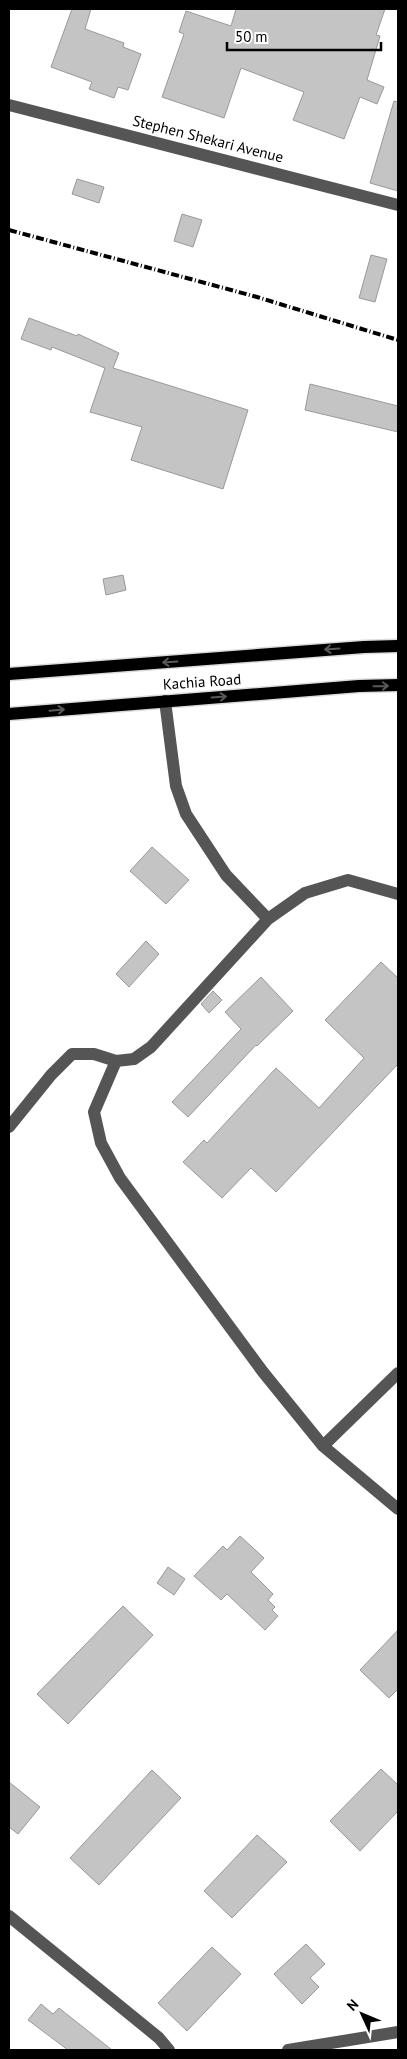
<svg xmlns="http://www.w3.org/2000/svg" width="407" height="2059" font-family="'PT Sans',sans-serif">
<style>
.building{fill:#c4c4c4;stroke:#999}
.lines{fill:none;stroke-linecap:round;stroke-linejoin:round}
.major-casing{stroke:#dbdbdb;stroke-width:15}
.minor{stroke:#555;stroke-width:12}
.major{stroke:#000;stroke-width:12}
.rail{stroke:#000;stroke-width:4;stroke-dasharray:8 2.5 1 2.5;stroke-linecap:butt}
.oneway{stroke:#595959}
.labels{text-anchor:middle;stroke-width:4;stroke-linejoin:round;paint-order:stroke}
.street-label{font-size:15px;fill:#000;stroke:#fff}
</style>
<rect width="100%" height="100%" fill="#fff"/>
<path class="building" d="M 72,9 L 91,9 L 85,29 L 124,43 L 123,47 L 141,54 L 128,90 L 118,87 L 114,98 L 89,89 L 92,82 L 51,67 Z
M 236,9 L 385,9 L 376,35 L 380,36 L 367,80 L 384,87 L 377,104 L 360,97 L 344,139 L 293,120 L 304,92 L 241,68 L 224,118 L 162,97 L 184,34 L 179,32 L 186,11 L 231,26 Z
M 394,101 L 398,102 L 398,191 L 370,183 Z
M 77,179 L 104,187 L 99,203 L 72,194 Z
M 182,214 L 202,220 L 193,247 L 174,241 Z
M 371,255 L 387,259 L 375,302 L 359,298 Z
M 29,318 L 77,336 L 78,334 L 119,353 L 113,368 L 248,410 L 223,489 L 131,460 L 142,427 L 90,412 L 105,368 L 52,347 L 51,350 L 21,339 Z
M 310,384 L 398,406 L 398,432 L 305,410 Z
M 123,575 L 126,590 L 106,595 L 103,579 Z
M 152,847 L 189,880 L 166,904 L 130,871 Z
M 146,941 L 159,954 L 129,987 L 116,974 Z
M 381,962 L 398,978 L 398,1064 L 276,1192 L 251,1168 L 222,1198 L 183,1162 L 204,1140 L 207,1143 L 276,1068 L 319,1108 L 364,1058 L 325,1020 Z
M 261,977 L 293,1011 L 257,1046 L 256,1045 L 188,1117 L 172,1102 L 241,1029 L 225,1012 Z
M 213,991 L 222,1000 L 209,1013 L 201,1004 Z
M 240,1536 L 264,1558 L 251,1572 L 273,1594 L 268,1600 L 275,1607 L 272,1610 L 278,1616 L 265,1630 L 227,1594 L 221,1600 L 194,1576 L 223,1546 L 227,1550 Z
M 168,1567 L 185,1579 L 174,1595 L 157,1583 Z
M 123,1606 L 153,1635 L 68,1724 L 37,1694 Z
M 398,1630 L 398,1689 L 389,1698 L 360,1670 Z
M 381,1769 L 398,1785 L 398,1811 L 360,1851 L 330,1821 Z
M 152,1770 L 181,1798 L 99,1885 L 70,1858 Z
M 9,1782 L 40,1807 L 18,1834 L 9,1827 Z
M 257,1835 L 287,1862 L 232,1918 L 204,1891 Z
M 306,1944 L 325,1964 L 310,1978 L 319,1987 L 302,2004 L 274,1974 Z
M 212,1947 L 241,1974 L 187,2031 L 158,2003 Z
M 41,2004 L 53,2014 L 59,2008 L 112,2050 L 68,2050 L 28,2020 Z"/>
<g class="lines">
<g class="major-casing">
<path id="major" d="M 9,674 L 364,647 L 398,646
M 9,714 L 359,686 L 398,685"/>
</g>
<path class="minor" d="M 9,105 L 398,205
M 165,701 L 176,786 L 186,814 L 226,875 L 268,919
M 116,1061 L 94,1112 L 101,1143 L 120,1178 L 263,1372 L 323,1446 L 398,1509
M 9,1127 L 51,1075 L 72,1054 L 94,1054 L 116,1061 L 134,1059 L 151,1047 L 268,919 L 305,893 L 348,880 L 398,894
M 323,1446 L 398,1373
M 9,1916 L 159,2038 L 169,2050
M 288,2050 L 398,2032"/>
<use href="#major" class="major"/>
<path class="rail" d="M 9,230 L 257,297 L 398,340"/>
</g>
<defs><path id="oneway-shaft" d="M-6 0H5M1.5-3L5.5 0L1.5 3" fill="none" stroke-width="1.6" stroke-linecap="round" stroke-linejoin="round" transform="scale(1.25)"/></defs>
<g class="oneway">
<use href="#oneway-shaft" transform="translate(332 649) rotate(176)"/>
<use href="#oneway-shaft" transform="translate(170 662) rotate(176)"/>
<use href="#oneway-shaft" transform="translate(381 686) rotate(-1)"/>
<use href="#oneway-shaft" transform="translate(219 697) rotate(-4)"/>
<use href="#oneway-shaft" transform="translate(57 710) rotate(-5)"/>
</g>
<g class="labels">
<g class="street-label">
<text transform="translate(208 139) rotate(14)" y="5">Stephen Shekari Avenue</text>
<text transform="translate(202 682) rotate(-4)" y="5">Kachia Road</text>
</g>
</g>
<rect width="407" height="2059" fill="none" stroke="#000000" stroke-width="20"/>
<g transform="translate(362 2014) rotate(314)" stroke="#ffffff" stroke-width="4" paint-order="stroke">
<path d="M0-4L9 19L0 12L-9 19Z" fill="#000000"/>
<text y="-8" font-size="14" font-weight="bold" text-anchor="middle" fill="#000000">N</text>
</g>
<path d="M227 42v8h154v-8" fill="none" stroke="#000000" stroke-width="2.5"/>
<text x="235" y="42" font-size="15" fill="#000000" stroke="#ffffff" stroke-width="4" paint-order="stroke">50 m</text>
</svg>
